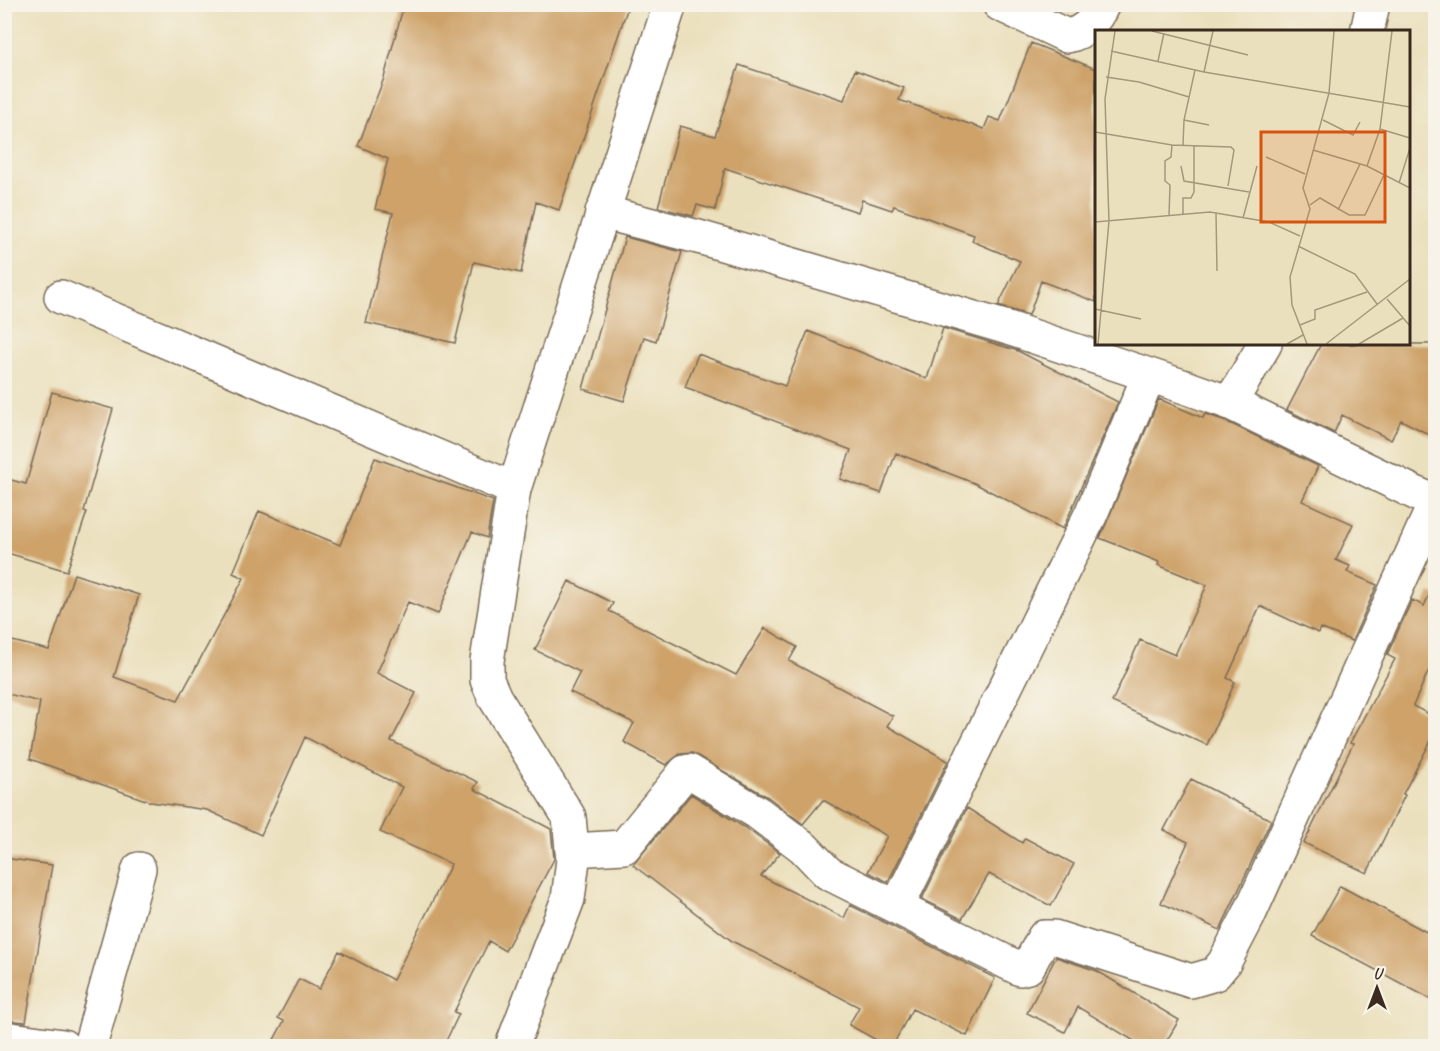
<svg xmlns="http://www.w3.org/2000/svg" width="1440" height="1051" font-family="Caveat,sans-serif">
<style>
.building{fill:#cea269}
.lines{fill:none;stroke-linecap:round;stroke-linejoin:round}
.minor-casing{stroke:#796a56;stroke-width:36}
.tertiary-casing{stroke:#796a56;stroke-width:36}
.minor{stroke:#fff;stroke-width:33}
.tertiary{stroke:#fff;stroke-width:33}
.inset-road{fill:none;stroke:#a5977d;stroke-width:1.5}
.view{fill:#d7540e;fill-opacity:0.15;stroke:#d7540e;stroke-width:3}
.inset-edge{fill:none;stroke:#3b2a1e;stroke-width:3}
</style>
<rect width="100%" height="100%" fill="#f7f3e8"/>
<filter id="ink" filterUnits="userSpaceOnUse"><feTurbulence type="fractalNoise" baseFrequency=".0167" numOctaves="2"/><feDisplacementMap in="SourceGraphic" scale="12" xChannelSelector="R" yChannelSelector="G"/><feConvolveMatrix kernelMatrix="1 2 1 2 8 2 1 2 1" color-interpolation-filters="sRGB"/></filter>
<filter id="wash" filterUnits="userSpaceOnUse"><feTurbulence type="fractalNoise" baseFrequency=".008" numOctaves="4" result="noise"/><feDisplacementMap in="SourceGraphic" scale="24" xChannelSelector="R" yChannelSelector="G"/><feGaussianBlur stdDeviation="1.35" result="paint"/><feColorMatrix in="noise" values="0 0 0 0 0 0 0 0 0 0 0 0 0 0 0 0 0 1.4 0 .05"/><feComposite in="paint" operator="in"/></filter>
<g filter="url(#wash)">
<rect width="100%" height="100%" fill="#ebe0bd"/>
<g id="blocks">
<path class="building" d="M 404,4 L 629,4 L 559,210 L 536,202 L 521,273 L 474,262 L 455,343 L 366,323 L 393,213 L 375,209 L 388,159 L 358,146 L 384,78 Z
M 1031,43 L 1096,69 L 1096,302 L 1041,281 L 1029,315 L 998,306 L 1020,261 L 972,241 L 974,235 L 894,206 L 892,210 L 862,200 L 858,212 L 725,168 L 715,210 L 697,205 L 693,216 L 658,207 L 680,126 L 715,136 L 739,65 L 844,100 L 855,70 L 904,88 L 899,100 L 984,129 L 989,117 L 1000,121 Z
M 625,237 L 682,252 L 656,341 L 644,337 L 624,401 L 583,389 Z
M 943,328 L 1018,351 L 1118,402 L 1063,529 L 974,483 L 896,453 L 881,493 L 840,479 L 851,450 L 685,387 L 698,354 L 785,386 L 808,331 L 927,379 Z
M 1321,344 L 1436,344 L 1436,438 L 1401,420 L 1391,440 L 1342,415 L 1334,433 L 1287,410 Z
M 52,392 L 113,409 L 84,511 L 87,512 L 67,571 L 4,552 L 4,478 L 26,484 Z
M 1159,399 L 1203,418 L 1205,414 L 1223,420 L 1318,466 L 1302,501 L 1353,524 L 1336,560 L 1350,566 L 1347,572 L 1377,585 L 1352,641 L 1320,628 L 1318,633 L 1260,606 L 1227,678 L 1235,682 L 1207,745 L 1112,702 L 1140,640 L 1175,655 L 1207,585 L 1158,565 L 1159,562 L 1100,538 Z
M 375,458 L 493,501 L 487,538 L 472,532 L 438,614 L 408,602 L 377,673 L 416,693 L 391,741 L 478,782 L 474,789 L 551,829 L 554,859 L 505,951 L 489,941 L 454,1012 L 459,1014 L 443,1047 L 270,1047 L 284,1021 L 278,1018 L 299,979 L 319,989 L 339,951 L 393,980 L 451,864 L 380,832 L 402,787 L 305,737 L 261,835 L 207,810 L 151,802 L 30,759 L 40,702 L 4,693 L 4,639 L 49,650 L 74,574 L 139,595 L 114,677 L 178,700 L 244,578 L 233,573 L 259,511 L 340,545 Z
M 569,581 L 613,603 L 609,611 L 736,675 L 765,628 L 797,647 L 789,661 L 893,716 L 887,726 L 948,761 L 888,882 L 868,872 L 887,836 L 823,800 L 803,824 L 768,797 L 692,753 L 680,754 L 666,765 L 624,742 L 634,723 L 570,692 L 580,672 L 535,650 Z
M 1430,593 L 1436,595 L 1436,675 L 1428,672 L 1413,706 L 1436,718 L 1436,731 L 1403,794 L 1405,795 L 1367,873 L 1304,843 L 1353,744 L 1350,743 L 1395,659 L 1387,655 L 1412,600 L 1424,606 Z
M 1191,779 L 1271,820 L 1220,930 L 1161,903 L 1188,842 L 1164,830 Z
M 691,794 L 747,829 L 780,853 L 761,876 L 844,918 L 850,905 L 995,978 L 967,1036 L 912,1009 L 892,1047 L 889,1047 L 849,1025 L 859,1007 L 732,941 L 633,865 Z
M 967,808 L 1022,843 L 1025,838 L 1074,864 L 1051,906 L 989,874 L 962,919 L 922,899 Z
M 4,858 L 52,865 L 26,1022 L 4,1020 Z
M 1340,886 L 1436,937 L 1436,1002 L 1312,936 Z
M 1056,957 L 1097,971 L 1179,1020 L 1163,1047 L 1144,1047 L 1078,1007 L 1065,1032 L 1027,1013 Z"/>
</g>
</g>
<g filter="url(#ink)">
<use href="#blocks" fill-opacity="0" stroke="#796a56" stroke-width="1.5"/>
<g class="lines">
<g class="minor-casing">
<path id="minor" d="M 999,4 L 1067,36 C 1084,33 1096,20 1103,4
M 1367,32 L 1373,4
M 602,212 L 702,238 L 1008,328 L 1188,388 L 1230,403 L 1436,503
M 61,297 L 514,489
M 1230,403 L 1265,344
M 572,850 L 624,847 L 685,772 L 689,771 L 758,813 L 803,847 L 828,873 L 1020,969 L 1028,967 L 1044,937 L 1054,937 L 1191,981 L 1215,974 L 1224,963 L 1248,917 L 1435,503
M 897,907 L 1091,514 L 1149,375
M 4,1038 L 63,1046
M 90,1046 L 139,869"/>
</g>
<g class="tertiary-casing">
<path id="tertiary" d="M 512,1046 L 568,899 L 573,860 L 569,817 L 495,698 L 487,680 L 487,661 L 514,489 L 670,4"/>
</g>
<use href="#minor" class="minor"/>
<use href="#tertiary" class="tertiary"/>
</g>
</g>
<g transform="translate(1095 30)">
<rect width="315" height="315" fill="#ebe0bd"/>
<path class="inset-road" d="M 57,1 L 153,25M 16,21 L 109,42 L 315,77M 63,31 L 69,3M 109,42 L 118,1M 11,47 L 44,52 L 94,67M 89,90 L 114,95M 228,90 L 258,105 L 265,92M 285,99 L 315,108M 0,102 L 77,115 L 136,117 L 139,120 L 133,156M 88,115 L 89,90 L 100,40M 218,120 L 272,136 L 315,158M 171,127 L 210,144M 86,136 L 89,151 L 154,162M 272,136 L 285,99 L 297,1M 304,153 L 315,118M 215,175 L 225,168 L 254,185 L 270,185 L 289,145M 243,180 L 265,134M 121,183 L 122,241M 88,184 L 88,168 L 96,168 L 99,162 L 99,116M 74,186 L 75,155 L 70,151 L 70,131 L 76,127 L 77,115M 148,188 L 162,136M 0,192 L 115,182 L 174,192 L 205,206M 203,216 L 260,244 L 282,274M 292,269 L 315,296M 0,279 L 46,289M 205,295 L 220,289 L 220,280 L 272,262M 3,314 L 14,191 L 10,69 L 20,1M 192,314 L 208,305M 212,314 L 197,275 L 195,247 L 215,179 L 208,158 L 234,63 L 239,1M 231,314 L 315,249M 264,314 L 308,288"/>
<path class="view" d="M 166,102 L 290,102 L 290,192 L 166,192 Z"/>
<rect width="315" height="315" class="inset-edge"/>
</g>
<rect width="1440" height="1051" fill="none" stroke="#f7f3e8" stroke-width="24"/>
<g transform="translate(1377 988)" stroke="#f7f3e8" stroke-width="4.5" paint-order="stroke">
<path d="M0-4.5L10 22L0 15L-10 22Z" fill="#3b2a1e"/>
<text y="-9" font-size="16" font-weight="bold" text-anchor="middle" fill="#3b2a1e">U</text>
</g>
</svg>
